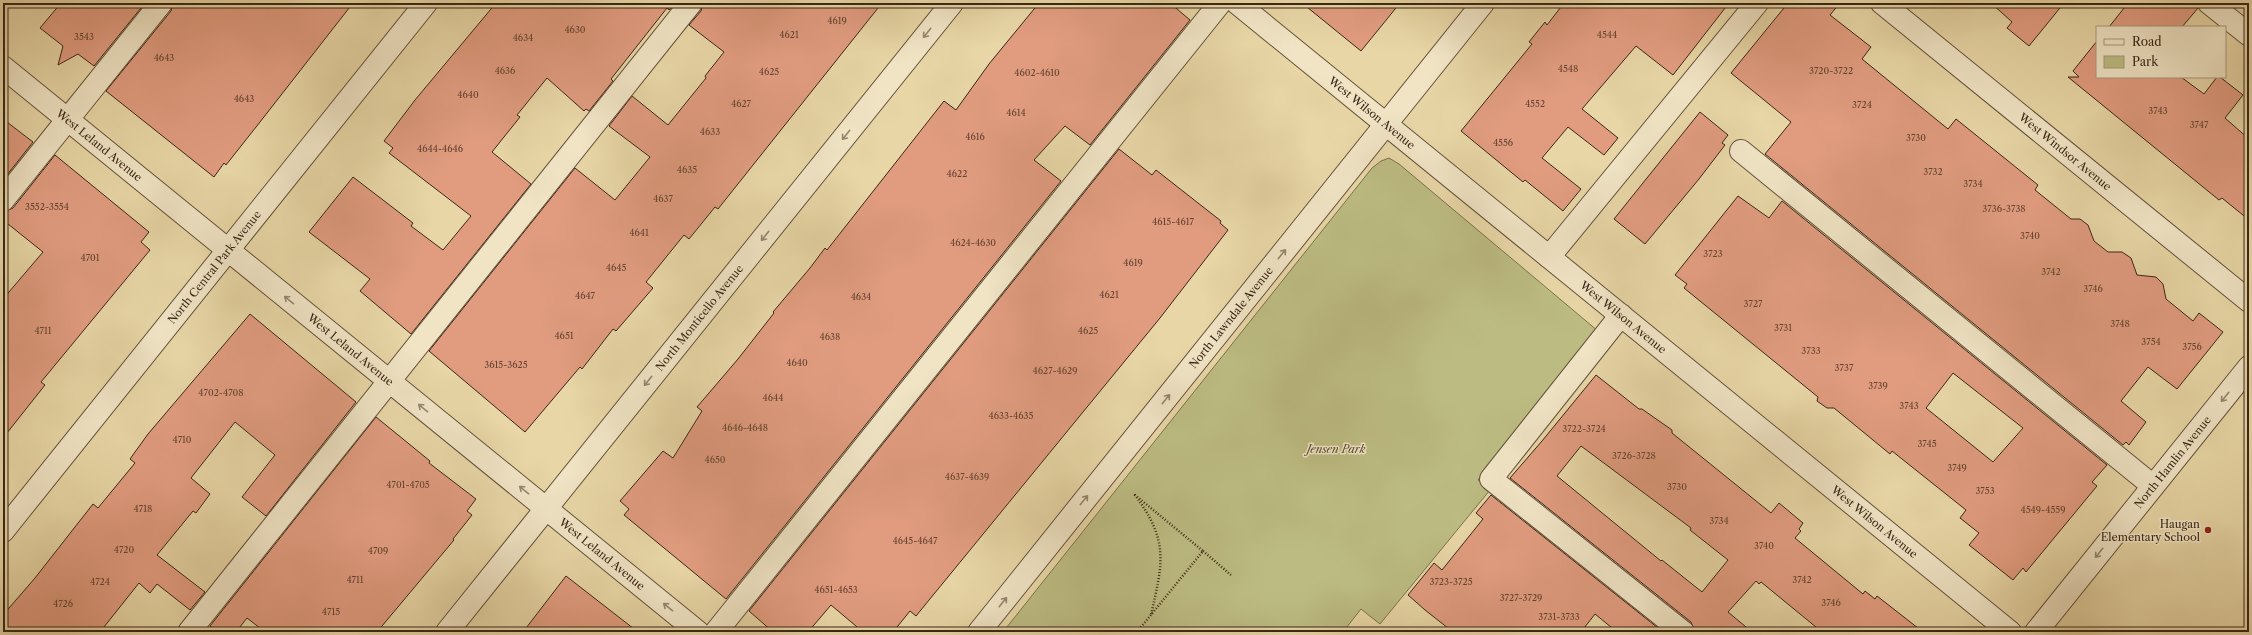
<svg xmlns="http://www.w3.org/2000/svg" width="2252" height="635" font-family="'Libre Caslon Text',serif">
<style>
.green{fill:#bcbc82;stroke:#7b724c}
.building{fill:#e19c80;stroke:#3a2717;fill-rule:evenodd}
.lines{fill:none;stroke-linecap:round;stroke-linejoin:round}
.minor-casing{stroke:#66533b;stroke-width:24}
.path{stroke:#3a2717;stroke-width:2.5;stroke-dasharray:1 2;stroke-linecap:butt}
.minor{stroke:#f0e4c5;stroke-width:22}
.oneway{stroke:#95866e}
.poi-dot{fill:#8f2418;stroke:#f0e4c5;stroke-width:1.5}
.labels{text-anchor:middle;stroke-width:3;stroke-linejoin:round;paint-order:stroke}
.number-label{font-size:9px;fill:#644431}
.street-label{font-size:11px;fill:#3a2717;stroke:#f0e4c5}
.park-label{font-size:11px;font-style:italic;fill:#5a4c32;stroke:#f0e4c5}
.poi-label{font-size:11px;fill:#3a2717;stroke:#f0e4c5;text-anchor:end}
</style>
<rect width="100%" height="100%" fill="#e8d6a6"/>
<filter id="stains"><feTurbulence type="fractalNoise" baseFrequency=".005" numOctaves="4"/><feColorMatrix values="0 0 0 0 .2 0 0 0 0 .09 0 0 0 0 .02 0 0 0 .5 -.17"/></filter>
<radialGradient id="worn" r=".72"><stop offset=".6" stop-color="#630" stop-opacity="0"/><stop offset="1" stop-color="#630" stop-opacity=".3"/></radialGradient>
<path class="green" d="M 1389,158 L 1399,164 L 1598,331 L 1478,480 L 1490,490 L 1380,624 L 1361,609 L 1343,632 L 1003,632 L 1372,168 L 1381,161 Z"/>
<path class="building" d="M 61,3 L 145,3 L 94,66 L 78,54 L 58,65 L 63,46 L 40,28 Z
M 173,3 L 353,3 L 260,122 L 226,165 L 224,163 L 214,177 L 106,91 L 171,11 Z
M 496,3 L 675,3 L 669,10 L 667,8 L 611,79 L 613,81 L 589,111 L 586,109 L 584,111 L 547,78 L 517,115 L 520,117 L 492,152 L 531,184 L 411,334 L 360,291 L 370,279 L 309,232 L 353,177 L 413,223 L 411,226 L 443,250 L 471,216 L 389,153 L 393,148 L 384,141 L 415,100 Z
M 703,3 L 882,3 L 718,209 L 715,207 L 689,239 L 684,235 L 646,282 L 653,288 L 616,331 L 613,329 L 582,369 L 580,367 L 525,432 L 429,351 L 575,168 L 615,200 L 650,157 L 609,126 L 632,96 L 668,125 L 706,78 L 705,76 L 724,52 L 689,25 L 701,11 Z
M 1039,3 L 1170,3 L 1190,20 L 1090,145 L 1065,126 L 1034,160 L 1061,181 L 726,599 L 624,515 L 629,509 L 620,501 L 663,451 L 673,458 L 702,411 L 697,407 L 738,359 L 774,313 L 773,312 L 810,268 L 825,248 L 827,250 L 944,101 L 956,110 L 989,64 Z
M 1302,3 L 1400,3 L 1361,51 Z
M 1564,3 L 1729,3 L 1673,75 L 1636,46 L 1582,109 L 1618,138 L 1604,155 L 1568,127 L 1542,158 L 1581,189 L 1563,211 L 1525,180 L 1523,182 L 1461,131 L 1532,44 L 1529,42 L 1545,22 L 1547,25 Z
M 1788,3 L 1840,3 L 1830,15 L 1871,47 L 1862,59 L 1948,129 L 1956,119 L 2038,185 L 2035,190 L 2071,219 L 2080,219 L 2088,225 L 2094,241 L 2108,252 L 2122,252 L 2131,258 L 2137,275 L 2156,277 L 2163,284 L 2166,299 L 2193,321 L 2199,313 L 2223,332 L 2177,389 L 2148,367 L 2121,401 L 2146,422 L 2129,445 L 2126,442 L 2123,445 L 1765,154 L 1791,122 L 1731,73 Z
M 1991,3 L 2064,3 L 2029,46 L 2007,28 L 2012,22 Z
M 2128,3 L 2197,3 L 2198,8 L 2182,27 L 2109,27 Z
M 2097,41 L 2097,77 L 2181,77 L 2204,94 L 2217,77 L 2220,77 L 2243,95 L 2225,118 L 2249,139 L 2249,220 L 2222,198 L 2219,200 L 2068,77 L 2079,77 L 2073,71 Z
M 1700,112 L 1728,135 L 1722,143 L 1725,145 L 1699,179 L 1645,244 L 1614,219 Z
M 3,119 L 33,142 L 3,180 Z
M 1119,149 L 1152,175 L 1156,170 L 1221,221 L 1220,223 L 1228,230 L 1160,318 L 916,616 L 910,611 L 893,632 L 863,632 L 831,605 L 808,632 L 773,632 L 749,611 Z
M 55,155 L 149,232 L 141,242 L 150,250 L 41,382 L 45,385 L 3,438 L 3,299 L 43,252 L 3,220 L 3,212 L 13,208 Z
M 1738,196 L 1769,218 L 1782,201 L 2107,465 L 2092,482 L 2097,486 L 2026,572 L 2023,568 L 2013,580 L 1969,545 L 1979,533 L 1960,518 L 1966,510 L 1892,451 L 1890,454 L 1834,408 L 1827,408 L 1817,401 L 1818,397 L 1684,288 L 1687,284 L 1675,275 ZM 1953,373 L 2023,428 L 1993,462 L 1926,408 Z
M 250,314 L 356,402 L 266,516 L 242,497 L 275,455 L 235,422 L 191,478 L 210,494 L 196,513 L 193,511 L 157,555 L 205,592 L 190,610 L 157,584 L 150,593 L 139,583 L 100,632 L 3,632 L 3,615 L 35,578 L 93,504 L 98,508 L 135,463 L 130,459 L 148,434 Z
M 1596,375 L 1639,409 L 1642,409 L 1672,430 L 1672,433 L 1771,513 L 1779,503 L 1803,523 L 1799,529 L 1801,531 L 1795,538 L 1863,594 L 1865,591 L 1875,599 L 1877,596 L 1923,632 L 1822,632 L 1761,582 L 1759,584 L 1756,581 L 1728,612 L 1752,632 L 1695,632 L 1691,622 L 1510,478 L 1542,441 ZM 1581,446 L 1691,528 L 1690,530 L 1728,560 L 1702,592 L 1662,560 L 1661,561 L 1557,476 Z
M 376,417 L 430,461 L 429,463 L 476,499 L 467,511 L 472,515 L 453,539 L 454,540 L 377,632 L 265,632 L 247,618 L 236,632 L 218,632 L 210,626 Z
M 1491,495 L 1663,632 L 1617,632 L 1595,614 L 1581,632 L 1453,632 L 1425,610 L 1408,595 L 1434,563 L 1442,570 L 1483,519 L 1476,513 Z
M 566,576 L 638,632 L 523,632 Z"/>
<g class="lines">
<g class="minor-casing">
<g id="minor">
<path id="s1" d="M 1237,3 L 2010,632"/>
<path id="s2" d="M 1882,3 L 2249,301"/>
<path d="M 2209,3 L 2249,35"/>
<path id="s3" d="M 3,67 L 698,632"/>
<path d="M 1741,151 L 2153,486"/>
<path d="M 3,200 L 161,3"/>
<path d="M 1549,257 L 1757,3"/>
<path d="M 1621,315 L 1491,479 L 1683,632"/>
<path id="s4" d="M 3,531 L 426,3"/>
<path d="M 189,632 L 691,3"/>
<path id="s5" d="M 447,632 L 952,3"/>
<path d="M 716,632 L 1220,3"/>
<path id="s6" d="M 979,632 L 1483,3"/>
<path id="s7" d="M 2036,632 L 2249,367"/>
</g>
</g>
<path class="path" d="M 1203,551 L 1231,575
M 1137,632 L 1203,551 L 1135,495 C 1169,541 1163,562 1151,615"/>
<use href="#minor" class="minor"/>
</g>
<defs><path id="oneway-shaft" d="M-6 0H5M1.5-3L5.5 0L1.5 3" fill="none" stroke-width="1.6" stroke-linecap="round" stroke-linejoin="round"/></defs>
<g class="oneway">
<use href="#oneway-shaft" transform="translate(927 33) rotate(129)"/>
<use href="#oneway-shaft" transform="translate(846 135) rotate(129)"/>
<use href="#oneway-shaft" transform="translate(765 236) rotate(129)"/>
<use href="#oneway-shaft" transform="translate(1282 254) rotate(-51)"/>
<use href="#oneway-shaft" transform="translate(289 300) rotate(-141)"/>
<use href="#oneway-shaft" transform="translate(648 381) rotate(129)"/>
<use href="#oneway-shaft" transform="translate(2225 397) rotate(129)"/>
<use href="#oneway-shaft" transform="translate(1166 399) rotate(-51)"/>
<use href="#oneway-shaft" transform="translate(423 408) rotate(-141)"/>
<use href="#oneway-shaft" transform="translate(524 490) rotate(-141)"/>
<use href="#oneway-shaft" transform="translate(1084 500) rotate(-51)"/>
<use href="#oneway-shaft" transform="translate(2099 553) rotate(129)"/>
<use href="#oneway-shaft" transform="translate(1003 602) rotate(-51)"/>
<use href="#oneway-shaft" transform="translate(668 607) rotate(-141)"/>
</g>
<circle class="poi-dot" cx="2208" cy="530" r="4"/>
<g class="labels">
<g class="number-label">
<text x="837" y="24">4619</text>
<text x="575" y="33">4630</text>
<text x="789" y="38">4621</text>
<text x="1607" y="38">4544</text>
<text x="84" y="40">3543</text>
<text x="523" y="41">4634</text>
<text x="164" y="61">4643</text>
<text x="1568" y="72">4548</text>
<text x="505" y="74">4636</text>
<text x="1831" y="74">3720-3722</text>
<text x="769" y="75">4625</text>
<text x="1037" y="76">4602-4610</text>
<text x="468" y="98">4640</text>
<text x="244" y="102">4643</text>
<text x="741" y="107">4627</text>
<text x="1535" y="107">4552</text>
<text x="1862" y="108">3724</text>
<text x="2158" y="114">3743</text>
<text x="1016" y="116">4614</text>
<text x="2199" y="128">3747</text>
<text x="710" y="135">4633</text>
<text x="975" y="140">4616</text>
<text x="1916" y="141">3730</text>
<text x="1503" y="146">4556</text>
<text x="440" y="152">4644-4646</text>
<text x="687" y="173">4635</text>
<text x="1933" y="175">3732</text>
<text x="957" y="177">4622</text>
<text x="1973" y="187">3734</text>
<text x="663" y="202">4637</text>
<text x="47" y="210">3552-3554</text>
<text x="2004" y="212">3736-3738</text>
<text x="1173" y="225">4615-4617</text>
<text x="639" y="236">4641</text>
<text x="2030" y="239">3740</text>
<text x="973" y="246">4624-4630</text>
<text x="1713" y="257">3723</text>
<text x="90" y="261">4701</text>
<text x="1133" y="266">4619</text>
<text x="616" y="271">4645</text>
<text x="2051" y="275">3742</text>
<text x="2093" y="292">3746</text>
<text x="1109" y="298">4621</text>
<text x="585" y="299">4647</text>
<text x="861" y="300">4634</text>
<text x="1753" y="307">3727</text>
<text x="2120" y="327">3748</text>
<text x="1783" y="331">3731</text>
<text x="43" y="334">4711</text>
<text x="1088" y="334">4625</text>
<text x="564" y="339">4651</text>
<text x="830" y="340">4638</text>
<text x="2151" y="345">3754</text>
<text x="2192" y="350">3756</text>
<text x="1811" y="354">3733</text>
<text x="797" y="366">4640</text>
<text x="506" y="368">3615-3625</text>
<text x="1844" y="371">3737</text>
<text x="1055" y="374">4627-4629</text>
<text x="1878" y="389">3739</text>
<text x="221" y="396">4702-4708</text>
<text x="773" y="401">4644</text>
<text x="1909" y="409">3743</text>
<text x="1011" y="419">4633-4635</text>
<text x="745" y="431">4646-4648</text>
<text x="1584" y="432">3722-3724</text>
<text x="182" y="443">4710</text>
<text x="1927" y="447">3745</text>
<text x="1634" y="459">3726-3728</text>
<text x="715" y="463">4650</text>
<text x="1957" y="471">3749</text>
<text x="967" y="480">4637-4639</text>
<text x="408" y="488">4701-4705</text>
<text x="1677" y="490">3730</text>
<text x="1985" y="494">3753</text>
<text x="143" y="512">4718</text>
<text x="2043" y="513">4549-4559</text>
<text x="1719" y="524">3734</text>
<text x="915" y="544">4645-4647</text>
<text x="1764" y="549">3740</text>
<text x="124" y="553">4720</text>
<text x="378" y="554">4709</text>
<text x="355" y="583">4711</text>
<text x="1802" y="583">3742</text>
<text x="100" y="585">4724</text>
<text x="1451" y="585">3723-3725</text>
<text x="836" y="593">4651-4653</text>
<text x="1521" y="601">3727-3729</text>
<text x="1831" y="606">3746</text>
<text x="63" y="607">4726</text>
<text x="331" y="615">4715</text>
<text x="1559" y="620">3731-3733</text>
</g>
<g class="street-label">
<text dy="4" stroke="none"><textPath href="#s1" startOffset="174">West Wilson Avenue</textPath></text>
<text dy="4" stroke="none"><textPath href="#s3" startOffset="124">West Leland Avenue</textPath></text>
<text dy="4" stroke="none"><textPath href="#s2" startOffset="236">West Windsor Avenue</textPath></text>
<text dy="4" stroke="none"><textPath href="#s4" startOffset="338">North Central Park Avenue</textPath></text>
<text dy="4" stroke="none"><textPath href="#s5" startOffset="403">North Monticello Avenue</textPath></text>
<text dy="4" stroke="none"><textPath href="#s6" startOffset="403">North Lawndale Avenue</textPath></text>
<text dy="4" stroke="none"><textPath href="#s1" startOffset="498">West Wilson Avenue</textPath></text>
<text dy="4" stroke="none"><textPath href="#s3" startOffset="448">West Leland Avenue</textPath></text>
<text dy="4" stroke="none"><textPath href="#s7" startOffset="218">North Hamlin Avenue</textPath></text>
<text dy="4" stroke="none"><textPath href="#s1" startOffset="822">West Wilson Avenue</textPath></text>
<text dy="4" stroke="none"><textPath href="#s3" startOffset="772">West Leland Avenue</textPath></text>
</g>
<g class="park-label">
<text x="1336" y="453">Jensen Park</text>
</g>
<g class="poi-label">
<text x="2200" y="528">Haugan<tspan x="2200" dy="13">Elementary School</tspan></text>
</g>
</g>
<rect width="2252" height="635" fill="none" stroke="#e8d6a6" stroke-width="16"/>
<rect x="4" y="4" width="2244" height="627" fill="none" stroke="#3a2717" stroke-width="2"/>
<rect x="8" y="8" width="2236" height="619" fill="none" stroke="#3a2717"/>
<rect x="2096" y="26" width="130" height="52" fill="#f0e4c5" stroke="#a7987f"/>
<rect x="2104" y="39" width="20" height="6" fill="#f0e4c5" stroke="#a7987f"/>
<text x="2132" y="46" font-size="12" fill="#3a2717">Road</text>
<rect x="2104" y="56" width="20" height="12" fill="#bcbc82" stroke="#a7987f"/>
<text x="2132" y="66" font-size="12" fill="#3a2717">Park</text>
<rect width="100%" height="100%" filter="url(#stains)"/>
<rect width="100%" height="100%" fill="url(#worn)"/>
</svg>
